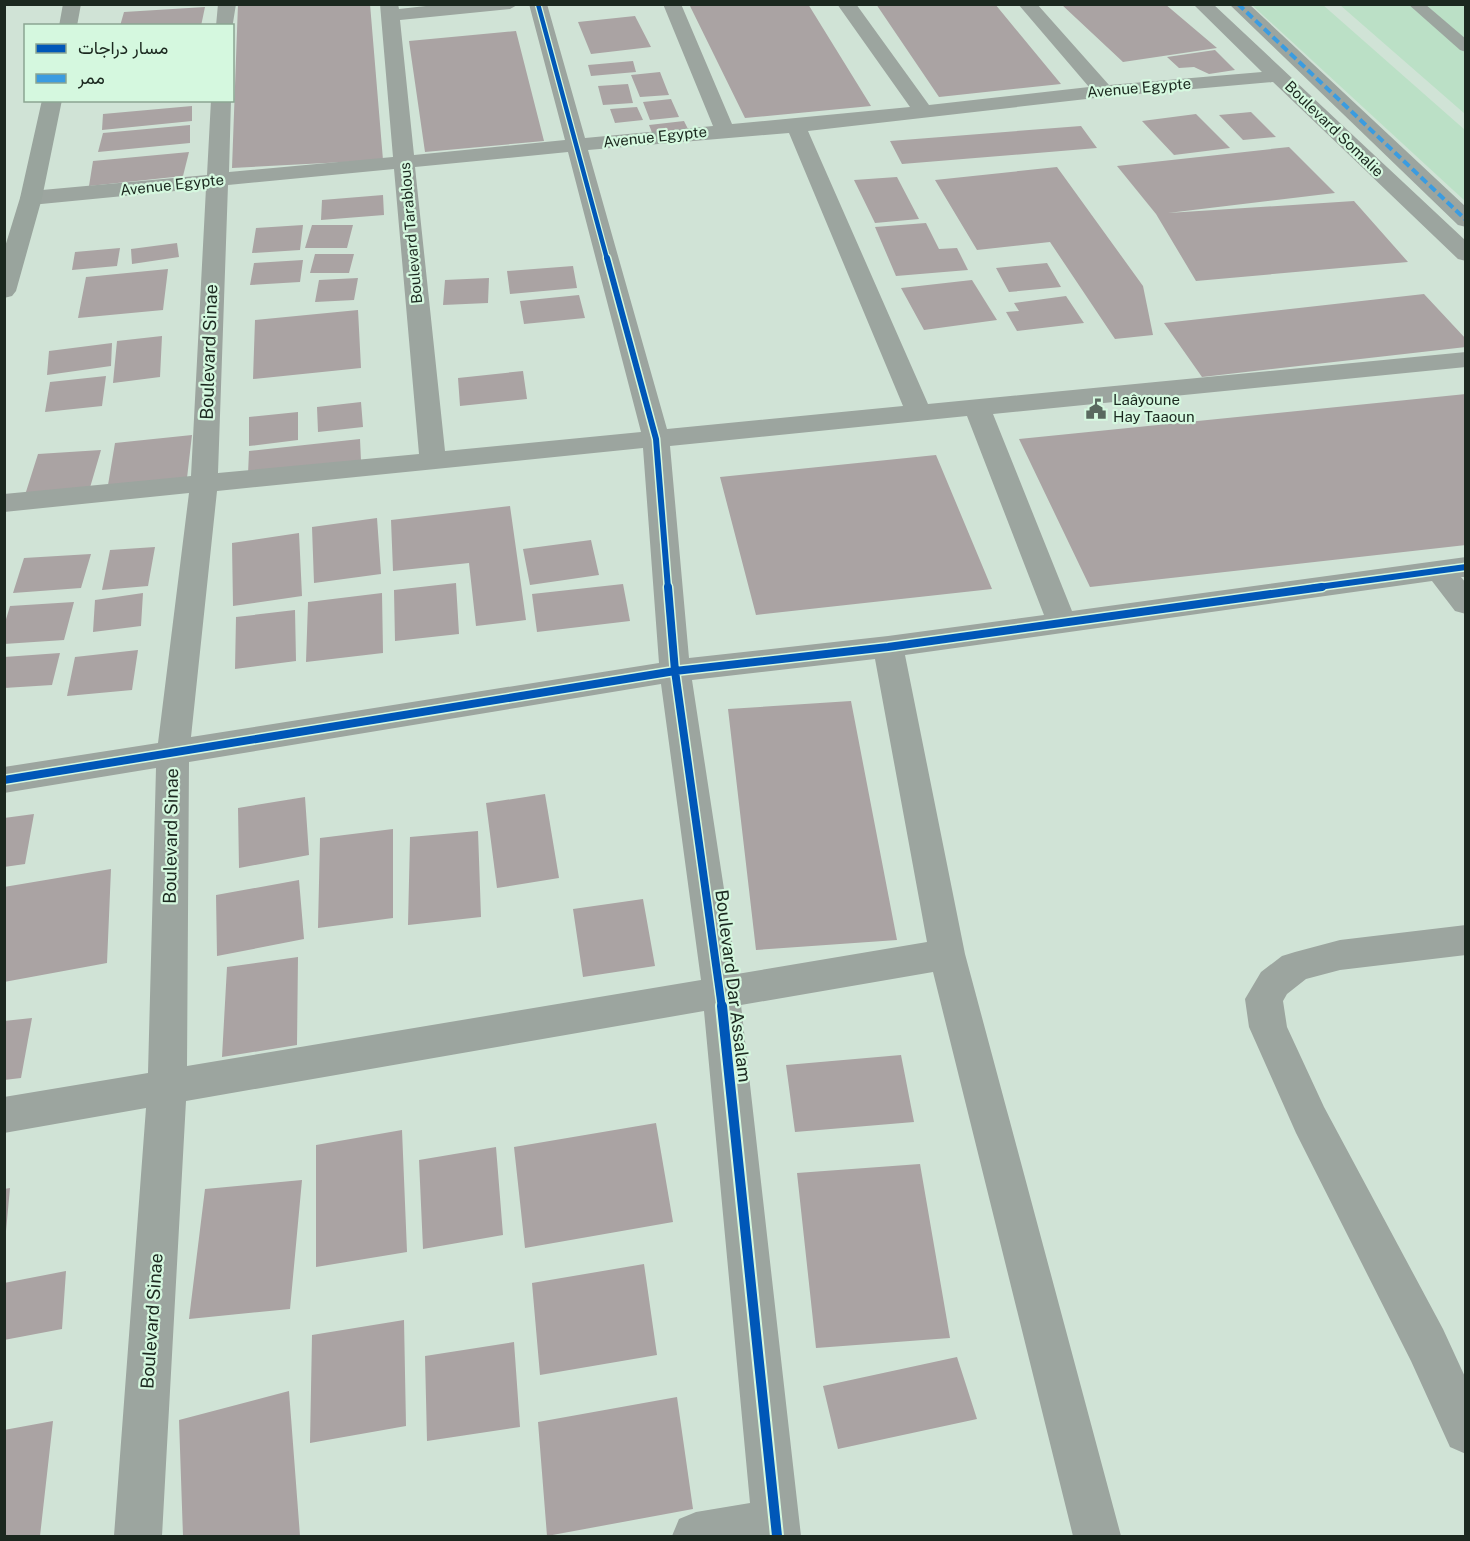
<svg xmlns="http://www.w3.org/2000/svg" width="1470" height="1541" font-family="'Public Sans',Vazirmatn,sans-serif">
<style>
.green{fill:#bbe0c6}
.building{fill:#aaa3a3}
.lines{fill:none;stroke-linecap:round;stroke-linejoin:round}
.lane{fill:#9ca59f;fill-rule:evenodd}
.street{fill:#9ca59f;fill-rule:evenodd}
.secondary{fill:#99a49d;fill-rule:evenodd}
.quiet{stroke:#3b9ce0;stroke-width:4;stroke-dasharray:8 4;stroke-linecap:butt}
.cycleway-far3-casing{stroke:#d5f8df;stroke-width:7}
.cycleway-far2-casing{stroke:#d5f8df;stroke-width:9}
.cycleway-far1-casing{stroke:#d5f8df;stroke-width:11}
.cycleway-casing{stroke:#d5f8df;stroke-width:14}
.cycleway-far3{stroke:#0057b8;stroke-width:4.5}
.cycleway-far2{stroke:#0057b8;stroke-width:6}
.cycleway-far1{stroke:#0057b8;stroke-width:8}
.cycleway{stroke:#0057b8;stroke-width:10}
.labels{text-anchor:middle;stroke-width:4.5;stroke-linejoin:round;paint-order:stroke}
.far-street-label{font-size:15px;fill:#1b281f;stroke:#d5f8df}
.far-poi-label{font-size:15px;fill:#1b281f;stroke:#d5f8df;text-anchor:start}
.street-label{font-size:18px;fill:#1b281f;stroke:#d5f8df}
</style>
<rect width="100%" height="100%" fill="#d0e3d6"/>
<path class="green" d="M 1252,5 L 1323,5 L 1465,130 L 1465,201 Z
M 1340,5 L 1465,5 L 1465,114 Z"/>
<path class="building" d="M 238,4 L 370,4 L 383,160 L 232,168 Z
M 689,4 L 808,4 L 871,106 L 745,118 Z
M 876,4 L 995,4 L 1061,84 L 939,97 Z
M 1061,4 L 1165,4 L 1217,48 L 1123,62 Z
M 205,7 L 201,26 L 120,26 L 124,12 Z
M 635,16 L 651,47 L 591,54 L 578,22 Z
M 516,31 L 544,141 L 425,152 L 409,41 Z
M 1215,50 L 1235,70 L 1209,74 L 1194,67 L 1179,68 L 1167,57 Z
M 633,61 L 636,72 L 591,76 L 588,65 Z
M 660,72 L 669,95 L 640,97 L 631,75 Z
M 628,84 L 633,103 L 603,105 L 598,86 Z
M 671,99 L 679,117 L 650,120 L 643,102 Z
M 192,106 L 192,121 L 102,130 L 103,114 Z
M 637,107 L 643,120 L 615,123 L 610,109 Z
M 1251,112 L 1276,137 L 1243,140 L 1219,115 Z
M 1196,114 L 1230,148 L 1174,155 L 1142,121 Z
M 684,121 L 689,131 L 653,135 L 649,125 Z
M 190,125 L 190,143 L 98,152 L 103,133 Z
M 1081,126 L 1097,148 L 902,164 L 890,141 Z
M 1289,147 L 1335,193 L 1168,213 L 1354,201 L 1408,262 L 1196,281 L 1156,214 L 1117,166 Z
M 189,152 L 183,176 L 89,186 L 93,161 Z
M 1057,167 L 1143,286 L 1153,335 L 1115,339 L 1050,242 L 977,250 L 935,180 Z
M 897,177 L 919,219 L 875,223 L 854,180 Z
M 383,195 L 384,215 L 321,220 L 322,200 Z
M 926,223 L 939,249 L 957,248 L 968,270 L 896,276 L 875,227 Z
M 303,225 L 300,250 L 252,253 L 256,228 Z
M 312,225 L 353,225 L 347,248 L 305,248 Z
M 177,243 L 179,257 L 132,264 L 131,249 Z
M 120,248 L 117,266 L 72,270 L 75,252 Z
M 315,254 L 354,254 L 349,273 L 310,273 Z
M 303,260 L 300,282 L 250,285 L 254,263 Z
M 1047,263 L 1061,287 L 1009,292 L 996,268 Z
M 573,266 L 577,288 L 510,294 L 507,271 Z
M 168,269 L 163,310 L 78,318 L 86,277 Z
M 358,278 L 354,300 L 315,302 L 319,280 Z
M 489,278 L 488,303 L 443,305 L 445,280 Z
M 972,280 L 997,320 L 924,330 L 901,288 Z
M 1424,294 L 1466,339 L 1466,347 L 1202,377 L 1164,323 Z
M 579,295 L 585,318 L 524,324 L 520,301 Z
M 1066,296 L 1084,323 L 1017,331 L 1006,312 L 1019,311 L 1014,303 Z
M 358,310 L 361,368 L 253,379 L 255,320 Z
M 162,336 L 160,377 L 113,383 L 117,341 Z
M 112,343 L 111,366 L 47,375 L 49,351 Z
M 523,371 L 527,399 L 460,406 L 458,378 Z
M 106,376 L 102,406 L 45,412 L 50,382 Z
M 1466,394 L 1466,545 L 1090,587 L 1019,439 Z
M 361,402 L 363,427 L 318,432 L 317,407 Z
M 298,412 L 298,440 L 249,446 L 249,417 Z
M 192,435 L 187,478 L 108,485 L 115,443 Z
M 360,439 L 361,461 L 248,474 L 249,451 Z
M 101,450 L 89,491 L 25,495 L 38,454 Z
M 936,455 L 992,589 L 756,615 L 720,477 Z
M 510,506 L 526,620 L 476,626 L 469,563 L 393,571 L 391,520 Z
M 377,518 L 381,574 L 314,583 L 312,527 Z
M 299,533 L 302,596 L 233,606 L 232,543 Z
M 591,540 L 599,575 L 530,585 L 523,549 Z
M 155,547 L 148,586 L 102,590 L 110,550 Z
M 91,554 L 81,588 L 13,593 L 24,558 Z
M 456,583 L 459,634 L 395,641 L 394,590 Z
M 623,584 L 630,621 L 537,632 L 532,594 Z
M 143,593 L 141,626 L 93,632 L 95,600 Z
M 382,593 L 383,653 L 306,662 L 308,602 Z
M 74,602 L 64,640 L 4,644 L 4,626 L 10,606 Z
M 295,610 L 296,661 L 235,669 L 236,617 Z
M 138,650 L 132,690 L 67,696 L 75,657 Z
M 60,653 L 52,685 L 4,688 L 4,657 Z
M 851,701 L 897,940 L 756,950 L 728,709 Z
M 545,794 L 559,878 L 497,888 L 486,803 Z
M 305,797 L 309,855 L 239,868 L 238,808 Z
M 34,814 L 25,864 L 4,867 L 4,818 Z
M 393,829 L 393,918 L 318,928 L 320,838 Z
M 478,831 L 481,917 L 408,925 L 410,837 Z
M 111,869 L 107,963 L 4,982 L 4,887 Z
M 299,880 L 304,939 L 217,956 L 216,895 Z
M 643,899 L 655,966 L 583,977 L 573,909 Z
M 298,957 L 297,1045 L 222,1057 L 227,967 Z
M 32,1018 L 21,1078 L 4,1080 L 4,1021 Z
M 901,1055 L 914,1122 L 795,1132 L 786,1065 Z
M 656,1123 L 673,1222 L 525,1248 L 514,1147 Z
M 402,1130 L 407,1252 L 316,1267 L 316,1145 Z
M 496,1147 L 503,1235 L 423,1249 L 419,1160 Z
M 920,1164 L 950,1338 L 816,1348 L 797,1173 Z
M 302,1180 L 290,1309 L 189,1319 L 205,1189 Z
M 10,1188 L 6,1231 L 4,1231 L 4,1189 Z
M 644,1264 L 657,1355 L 540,1375 L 532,1283 Z
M 66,1271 L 62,1329 L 4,1340 L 4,1283 Z
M 404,1320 L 406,1426 L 310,1443 L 312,1335 Z
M 514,1342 L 520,1427 L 427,1441 L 425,1356 Z
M 957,1357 L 977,1419 L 838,1449 L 823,1386 Z
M 289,1391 L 300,1536 L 183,1536 L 179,1420 Z
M 677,1397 L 693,1509 L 547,1536 L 538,1422 Z
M 53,1421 L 40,1536 L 4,1536 L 4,1430 Z"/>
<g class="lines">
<path class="lane" d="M 1408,4 L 1425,4 L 1466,39 L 1466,52 L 1460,50 Z"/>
<path class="street" d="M 218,4 L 236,4 L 232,29 L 232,26 L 216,26 Z
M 380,4 L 398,4 L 399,9 L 444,4 L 519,4 L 510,9 L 400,20 L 414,155 L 565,140 L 529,4 L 547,4 L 585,138 L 713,126 L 663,4 L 681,4 L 732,124 L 910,107 L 837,4 L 856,4 L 929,105 L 1089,87 L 1018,4 L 1037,4 L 1109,85 L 1262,72 L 1193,4 L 1213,4 L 1466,241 L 1466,261 L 1458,259 L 1273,82 L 1104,97 L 808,131 L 928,404 L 1466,352 L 1466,367 L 993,414 L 1072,611 L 1466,557 L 1466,577 L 1461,577 L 1466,583 L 1466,614 L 1455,611 L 1432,581 L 905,655 L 965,954 L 1121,1536 L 1073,1536 L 933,972 L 741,1005 L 801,1536 L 672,1536 L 679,1519 L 696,1512 L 750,1503 L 704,1011 L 186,1101 L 162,1536 L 114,1536 L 146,1108 L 4,1133 L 4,1097 L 148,1073 L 156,768 L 4,793 L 4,767 L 158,743 L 189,493 L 4,512 L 4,494 L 191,476 L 206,188 L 31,205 L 23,203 L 20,198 L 23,193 L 31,191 L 207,175 L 211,100 L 231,100 L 229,172 L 393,157 ZM 789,133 L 903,406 L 667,429 L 588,150 ZM 568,152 L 641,432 L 445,451 L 415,167 ZM 394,169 L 419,454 L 218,473 L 228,185 ZM 967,416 L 1044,615 L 888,636 L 689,658 L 670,446 ZM 643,448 L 659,663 L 191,737 L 217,491 ZM 875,659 L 927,942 L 737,974 L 692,680 ZM 661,684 L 701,980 L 187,1066 L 189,762 Z
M 1229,4 L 1249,4 L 1466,207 L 1466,227 L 1458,225 Z
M 1466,925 L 1466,955 L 1340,970 L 1306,979 L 1287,994 L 1283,1001 L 1287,1027 L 1324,1107 L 1443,1329 L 1466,1379 L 1466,1454 L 1450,1447 L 1411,1361 L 1296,1133 L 1249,1027 L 1245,999 L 1261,972 L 1282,956 L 1295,952 L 1340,940 Z"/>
<path class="secondary" d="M 63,4 L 81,4 L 77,26 L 59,26 Z
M 42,100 L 62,100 L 42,198 L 16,291 L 12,296 L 4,298 L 4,250 L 20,198 Z"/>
<path class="quiet" d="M 1238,4 L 1466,220"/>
<g class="cycleway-far3-casing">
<path id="cycleway-far3" d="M 538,4 L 607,259"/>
</g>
<g class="cycleway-far2-casing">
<path id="cycleway-far2" d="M 607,258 L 656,439 L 668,588
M 1311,588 L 1466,567"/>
</g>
<g class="cycleway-far1-casing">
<path id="cycleway-far1" d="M 668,587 L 675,671 L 722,1008
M 4,780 L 675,671 L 888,647 L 1322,587"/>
</g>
<g class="cycleway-casing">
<path id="cycleway" d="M 722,1006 L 777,1536"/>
</g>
<use href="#cycleway-far3" class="cycleway-far3"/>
<use href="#cycleway-far2" class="cycleway-far2"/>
<use href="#cycleway-far1" class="cycleway-far1"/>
<use href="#cycleway" class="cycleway"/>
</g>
<defs>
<g id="civic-bare" transform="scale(1.62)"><path d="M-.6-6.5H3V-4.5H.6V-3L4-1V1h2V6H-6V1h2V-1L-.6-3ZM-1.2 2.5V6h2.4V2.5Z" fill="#5a695f" stroke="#d5f8df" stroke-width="2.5" paint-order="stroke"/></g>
</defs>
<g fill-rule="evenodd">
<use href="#civic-bare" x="1096" y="409"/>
</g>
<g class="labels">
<g class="far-street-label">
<text transform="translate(1139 88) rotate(-5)" y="5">Avenue Egypte</text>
<text transform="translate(1334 129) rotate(44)" y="5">Boulevard Somalie</text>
<text transform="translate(655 137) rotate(-6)" y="5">Avenue Egypte</text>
<text transform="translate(172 185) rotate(-6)" y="5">Avenue Egypte</text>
<text transform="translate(411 233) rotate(-95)" y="5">Boulevard Tarablous</text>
</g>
<g class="far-poi-label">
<text x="1113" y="405">Laâyoune<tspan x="1113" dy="17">Hay Taaoun</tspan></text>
</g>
<g class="street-label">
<text transform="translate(209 352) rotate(-88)" y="6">Boulevard Sinae</text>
<text transform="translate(171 836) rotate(-89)" y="6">Boulevard Sinae</text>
<text transform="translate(733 986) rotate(83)" y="6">Boulevard Dar Assalam</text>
<text transform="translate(152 1321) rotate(-86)" y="6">Boulevard Sinae</text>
</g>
</g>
<rect width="1470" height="1541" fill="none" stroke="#1b281f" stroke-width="12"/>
<rect x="24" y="24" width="210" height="78" fill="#d5f8df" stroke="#8ba592" stroke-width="1.5"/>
<rect x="36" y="44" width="30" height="9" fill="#0057b8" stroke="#8ba592" stroke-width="1.5"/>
<text x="78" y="54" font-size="18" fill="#1b281f">مسار دراجات</text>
<rect x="36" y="74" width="30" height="9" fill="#3b9ce0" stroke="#8ba592" stroke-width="1.5"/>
<text x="78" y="84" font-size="18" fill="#1b281f">ممر</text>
</svg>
